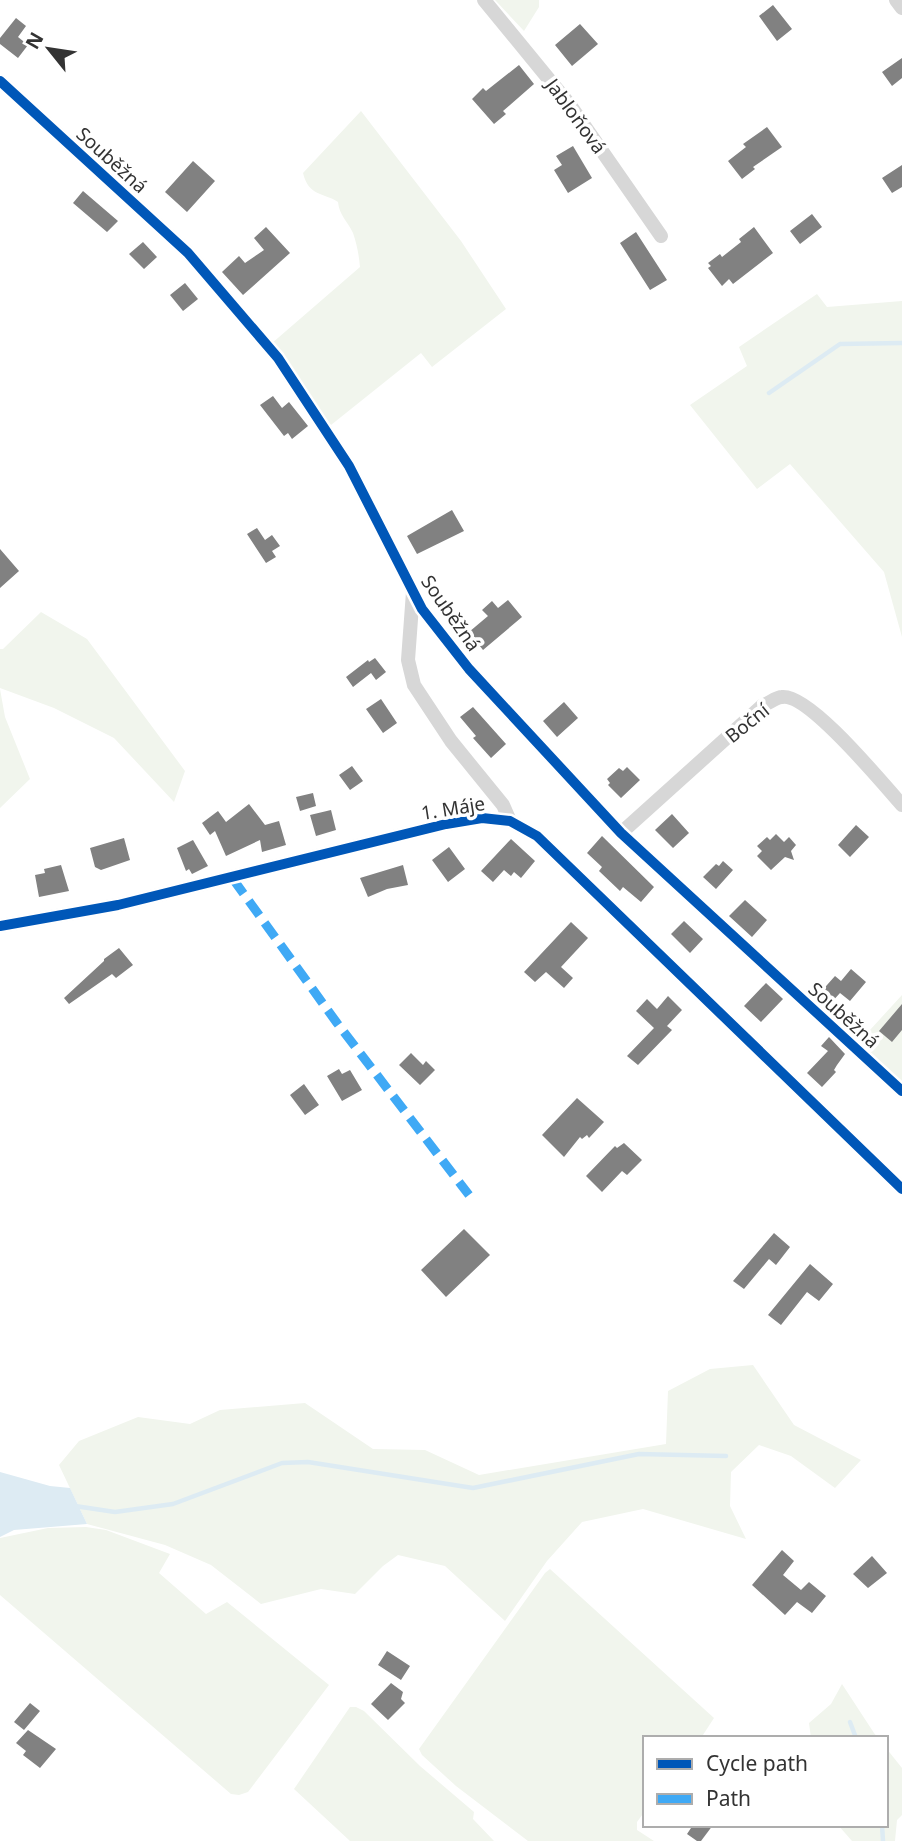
<svg xmlns="http://www.w3.org/2000/svg" width="902" height="1841" font-family="'Noto Sans',sans-serif">
<style>
.green{fill:#f1f5ed}
.water{fill:#ddebf3}
.lines{fill:none;stroke-linecap:round;stroke-linejoin:round}
.stream{stroke:#ddebf3;stroke-width:4.5}
.building{fill:#818181}
.minor{stroke:#d7d7d7;stroke-width:14}
.quiet{stroke:#3fa9f5;stroke-width:9;stroke-dasharray:18 9;stroke-linecap:butt}
.cycleway-casing{stroke:#fff;stroke-width:15}
.cycleway{stroke:#0057b8;stroke-width:10}
.labels{text-anchor:middle;stroke-width:7;stroke-linejoin:round;paint-order:stroke}
.street-label{font-size:19px;fill:#333;stroke:#fff}
</style>
<rect width="100%" height="100%" fill="#fff"/>
<path class="green" d="M 495,0 L 539,0 L 539,7 L 524,31 Z
M 361,111 L 461,241 L 506,309 L 432,367 L 421,353 L 331,425 L 271,344 L 360,267 C 359,256 357,244 353,233 C 348,222 339,215 338,202 C 323,192 309,197 303,173 Z
M 817,294 L 827,307 L 902,301 L 902,637 L 884,572 L 790,464 L 757,489 L 690,405 L 747,366 L 739,347 Z
M 41,612 L 87,639 L 185,771 L 174,802 L 114,738 L 54,708 L 0,688 L 0,649 L 3,649 Z
M 0,689 L 5,717 L 30,779 L 0,808 Z
M 902,995 L 902,1082 L 859,1042 Z
M 753,1365 L 794,1425 L 861,1460 L 835,1488 L 791,1456 L 759,1445 L 731,1472 L 730,1506 L 746,1539 L 643,1509 L 582,1522 L 547,1561 L 505,1621 L 445,1566 L 398,1555 L 383,1566 L 355,1594 L 321,1589 L 261,1604 L 211,1565 L 165,1545 L 87,1524 L 59,1465 L 79,1441 L 138,1417 L 190,1424 L 220,1410 L 305,1403 L 373,1449 L 425,1450 L 479,1475 L 666,1444 L 668,1391 L 710,1369 Z
M 86,1527 L 106,1530 L 170,1554 L 159,1573 L 206,1614 L 227,1602 L 329,1685 L 248,1792 L 239,1795 L 231,1794 L 0,1595 L 0,1538 L 48,1528 Z
M 550,1569 L 714,1718 L 701,1738 L 645,1738 L 645,1811 L 637,1822 L 637,1830 L 654,1841 L 528,1841 L 456,1786 L 422,1755 L 419,1749 L 545,1573 Z
M 842,1684 L 874,1733 L 878,1738 L 811,1738 L 809,1723 L 831,1704 Z
M 350,1707 L 356,1707 L 364,1711 L 420,1766 L 474,1812 L 473,1819 L 494,1841 L 350,1841 L 294,1789 Z
M 886,1748 L 902,1768 L 902,1815 L 897,1820 L 895,1841 L 852,1841 L 838,1825 L 886,1825 Z"/>
<path class="water" d="M 0,1472 L 50,1486 L 70,1488 L 87,1524 L 14,1530 L 0,1537 Z"/>
<g class="lines">
<path class="stream" d="M 769,393 L 840,344 L 902,343
M 75,1506 L 115,1512 L 173,1504 L 282,1463 L 308,1462 L 473,1488 L 639,1454 L 726,1456
M 850,1722 L 856,1738
M 882,1825 L 883,1841"/>
</g>
<path class="building" d="M 773,5 L 792,29 L 777,41 L 759,16 Z
M 16,18 L 26,26 L 18,37 L 28,45 L 18,58 L 0,44 L 0,38 Z
M 580,24 L 598,44 L 572,66 L 555,45 Z
M 902,58 L 902,78 L 892,86 L 882,72 Z
M 519,65 L 534,84 L 503,111 L 506,114 L 494,124 L 472,99 L 483,88 L 486,91 Z
M 767,127 L 782,147 L 753,167 L 755,169 L 742,179 L 728,161 L 746,147 L 743,144 Z
M 573,146 L 592,178 L 568,193 L 554,170 L 562,165 L 556,156 Z
M 193,161 L 215,181 L 187,212 L 165,192 Z
M 902,165 L 902,187 L 892,193 L 882,178 Z
M 83,191 L 118,221 L 107,232 L 73,203 Z
M 812,214 L 822,227 L 800,244 L 790,231 Z
M 266,227 L 290,253 L 243,295 L 222,272 L 239,256 L 245,263 L 264,250 L 254,238 Z
M 754,227 L 773,253 L 733,284 L 729,279 L 722,286 L 708,268 L 711,266 L 708,263 L 720,254 L 722,257 L 741,242 L 739,239 Z
M 636,232 L 667,280 L 650,290 L 620,243 Z
M 143,242 L 157,257 L 144,269 L 129,254 Z
M 185,283 L 198,299 L 183,311 L 170,295 Z
M 273,396 L 282,408 L 289,402 L 308,426 L 292,439 L 288,433 L 284,436 L 260,405 Z
M 452,510 L 464,531 L 417,554 L 407,536 Z
M 257,528 L 265,540 L 272,535 L 280,546 L 272,551 L 276,557 L 266,563 L 247,534 Z
M 0,549 L 19,571 L 0,588 Z
M 508,600 L 522,617 L 483,650 L 469,632 L 488,616 L 482,610 L 492,601 L 498,608 Z
M 375,658 L 386,672 L 376,680 L 371,673 L 353,687 L 346,677 L 368,660 L 369,662 Z
M 381,699 L 397,723 L 383,733 L 366,709 Z
M 564,702 L 578,718 L 557,737 L 543,721 Z
M 473,707 L 506,744 L 491,758 L 473,738 L 476,736 L 460,717 Z
M 352,766 L 363,781 L 350,790 L 339,775 Z
M 627,767 L 640,780 L 621,798 L 608,785 L 610,783 L 607,779 L 619,768 L 623,771 Z
M 313,793 L 316,806 L 300,811 L 296,797 Z
M 249,804 L 265,825 L 279,821 L 286,845 L 262,852 L 260,840 L 226,856 L 215,831 L 210,835 L 202,823 L 218,811 L 226,822 Z
M 331,810 L 336,830 L 316,836 L 310,815 Z
M 672,814 L 689,833 L 673,848 L 655,830 Z
M 856,825 L 869,837 L 850,857 L 838,845 Z
M 776,834 L 784,842 L 789,837 L 796,845 L 791,851 L 794,860 L 785,857 L 771,870 L 757,856 L 762,851 L 757,846 L 767,837 L 770,840 Z
M 602,836 L 654,887 L 641,902 L 623,887 L 620,891 L 599,871 L 602,867 L 587,853 Z
M 124,838 L 130,860 L 101,870 L 95,867 L 90,848 Z
M 511,839 L 535,861 L 521,878 L 514,872 L 511,876 L 504,870 L 493,882 L 481,871 Z
M 193,840 L 208,866 L 192,874 L 189,869 L 186,871 L 177,848 Z
M 449,847 L 465,869 L 448,882 L 432,860 Z
M 723,861 L 733,870 L 716,889 L 703,877 L 716,864 L 719,866 Z
M 61,865 L 69,891 L 39,897 L 35,875 L 45,873 L 44,869 Z
M 403,865 L 408,885 L 387,889 L 368,897 L 360,878 Z
M 745,900 L 767,920 L 752,937 L 729,916 Z
M 684,921 L 703,939 L 690,953 L 671,934 Z
M 571,922 L 588,938 L 561,967 L 573,978 L 564,988 L 546,972 L 535,982 L 524,972 Z
M 119,948 L 133,965 L 116,978 L 112,974 L 69,1004 L 64,998 L 104,961 L 104,959 Z
M 851,969 L 866,982 L 850,1001 L 840,993 L 830,1004 L 819,994 L 835,976 L 841,981 Z
M 766,983 L 783,999 L 761,1022 L 744,1006 Z
M 668,996 L 682,1010 L 667,1026 L 672,1030 L 638,1065 L 627,1056 L 654,1028 L 636,1011 L 647,999 L 657,1009 Z
M 902,1004 L 902,1030 L 892,1042 L 879,1031 Z
M 829,1037 L 845,1054 L 837,1065 L 834,1070 L 836,1072 L 822,1087 L 807,1073 L 828,1051 L 821,1046 Z
M 411,1053 L 423,1065 L 426,1061 L 435,1070 L 420,1085 L 399,1065 Z
M 339,1069 L 342,1074 L 350,1070 L 362,1090 L 342,1101 L 327,1076 Z
M 304,1084 L 319,1105 L 305,1115 L 290,1095 Z
M 577,1098 L 604,1122 L 589,1138 L 587,1135 L 582,1139 L 580,1137 L 564,1157 L 542,1135 Z
M 624,1143 L 642,1160 L 627,1175 L 622,1171 L 602,1192 L 586,1176 L 615,1146 L 617,1148 Z
M 464,1229 L 490,1255 L 446,1297 L 421,1270 Z
M 774,1233 L 790,1247 L 776,1265 L 769,1259 L 744,1289 L 733,1281 Z
M 810,1264 L 833,1284 L 819,1301 L 807,1292 L 781,1325 L 768,1315 Z
M 782,1550 L 794,1561 L 783,1575 L 801,1590 L 809,1582 L 826,1596 L 812,1613 L 797,1602 L 785,1615 L 752,1585 Z
M 872,1556 L 887,1573 L 868,1588 L 853,1574 Z
M 387,1651 L 410,1666 L 401,1680 L 378,1665 Z
M 391,1683 L 403,1692 L 401,1699 L 405,1703 L 388,1720 L 371,1704 Z
M 30,1703 L 40,1711 L 24,1730 L 14,1722 Z
M 28,1730 L 56,1749 L 40,1768 L 23,1755 L 26,1751 L 16,1743 Z
M 693,1825 L 713,1825 L 701,1841 L 697,1841 L 687,1834 Z"/>
<g class="lines">
<path class="minor" d="M 484,0 L 570,105 L 661,236
M 896,0 L 902,8
M 0,81 L 188,253 L 278,358 L 349,466 L 422,609 L 469,669 L 621,833 L 902,1091
M 413,592 L 408,660 L 414,685 L 451,741 L 503,805 L 510,821
M 621,833 L 762,706 C 768,704 776,697 782,697 C 809,693 883,784 902,805
M 0,926 L 118,905 L 446,824 L 482,818 L 510,821 L 537,836 L 902,1189"/>
<path class="quiet" d="M 233,879 L 337,1023 L 469,1195"/>
<g class="cycleway-casing">
<path id="cycleway" d="M 0,81 L 188,253 L 278,358 L 349,466 L 422,609 L 469,669 L 621,833 L 902,1091
M 0,926 L 118,905 L 446,824 L 482,818 L 510,821 L 537,836 L 902,1189"/>
</g>
<use href="#cycleway" class="cycleway"/>
</g>
<g class="labels">
<g class="street-label">
<text transform="translate(576 116) rotate(54)" y="7">Jabloňová</text>
<text transform="translate(112 160) rotate(42)" y="7">Souběžná</text>
<text transform="translate(451 613) rotate(55)" y="7">Souběžná</text>
<text transform="translate(747 723) rotate(-39)" y="7">Boční</text>
<text transform="translate(453 808) rotate(-9)" y="7">1. Máje</text>
<text transform="translate(844 1015) rotate(42)" y="7">Souběžná</text>
</g>
</g>
<rect x="643" y="1736" width="245" height="91" fill="#ffffff" stroke="#adadad" stroke-width="2"/>
<rect x="657" y="1759" width="35" height="10" fill="#0057b8" stroke="#adadad" stroke-width="2"/>
<text x="706" y="1771" font-size="21" fill="#333333">Cycle path</text>
<rect x="657" y="1794" width="35" height="10" fill="#3fa9f5" stroke="#adadad" stroke-width="2"/>
<text x="706" y="1806" font-size="21" fill="#333333">Path</text>
<g transform="translate(49 49) rotate(300)" stroke="#ffffff" stroke-width="5" paint-order="stroke">
<path d="M0-5L12 26L0 18L-12 26Z" fill="#333333"/>
<text y="-10" font-size="19" font-weight="bold" text-anchor="middle" fill="#333333">N</text>
</g>
</svg>
